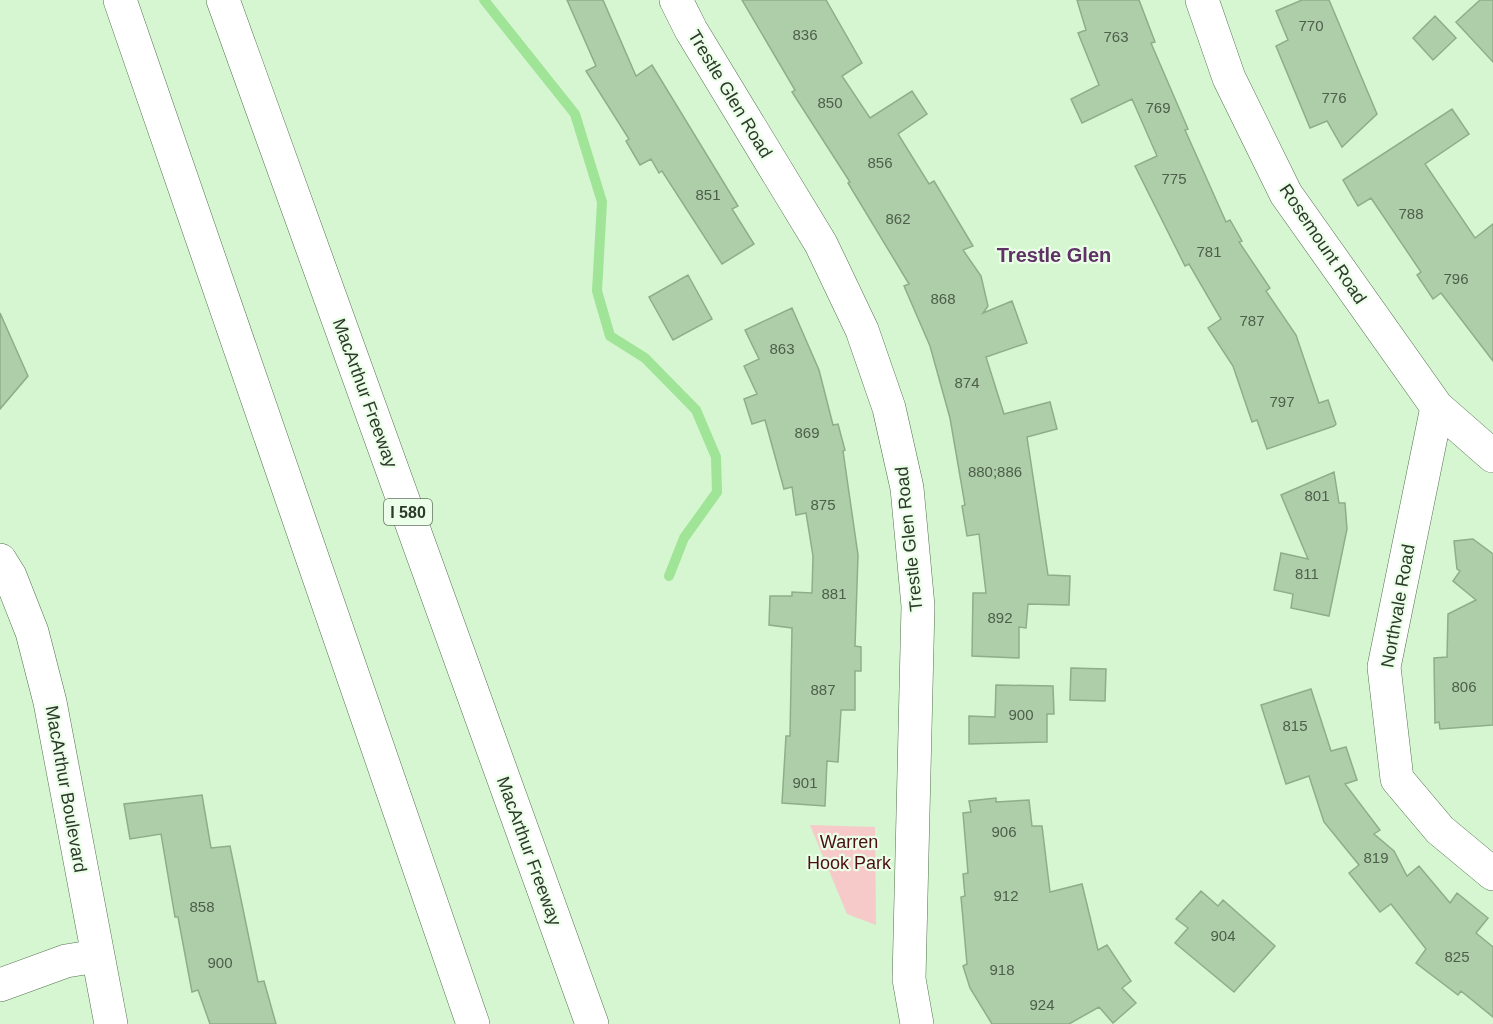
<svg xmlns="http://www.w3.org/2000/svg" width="1493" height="1024" font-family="Arial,sans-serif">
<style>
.green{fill:#f6cac8}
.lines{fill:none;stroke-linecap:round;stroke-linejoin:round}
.stream{stroke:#a0e498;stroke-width:10}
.building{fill:#aecea9;stroke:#8ead89;stroke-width:1.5}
.minor-casing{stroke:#547150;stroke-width:34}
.secondary-casing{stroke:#547150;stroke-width:34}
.motorway-casing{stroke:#547150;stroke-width:34}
.minor{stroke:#fff;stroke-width:33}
.secondary{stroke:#fff;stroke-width:33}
.motorway{stroke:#fff;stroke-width:33}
.labels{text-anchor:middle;stroke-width:4.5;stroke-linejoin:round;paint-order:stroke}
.number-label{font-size:15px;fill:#4d5e4a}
.shield{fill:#ebffe8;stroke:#667464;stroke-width:1.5}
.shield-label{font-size:16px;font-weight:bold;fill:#2d392b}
.street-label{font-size:18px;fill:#2d392b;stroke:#ebffe8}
.park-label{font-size:18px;fill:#4d0f13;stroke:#ebffe8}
.neighbourhood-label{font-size:20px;font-weight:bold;fill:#5f3266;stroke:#ebffe8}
</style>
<rect width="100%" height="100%" fill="#d5f6d0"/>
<path class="green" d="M 810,825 L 875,827 L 876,925 L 847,914 Z"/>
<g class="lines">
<path class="stream" d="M 484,0 L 575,114 L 602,202 L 597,291 L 610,336 L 645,358 L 696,410 L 716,457 L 717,492 L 684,538 L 669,576"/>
</g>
<path class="building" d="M 567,0 L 603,0 L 636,76 L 652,65 L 738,206 L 732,209 L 754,244 L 722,264 L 662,171 L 659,173 L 651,159 L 640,165 L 626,141 L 629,139 L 586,71 L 596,66 Z
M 742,0 L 826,0 L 862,63 L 842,76 L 870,118 L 912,91 L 927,114 L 898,134 L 929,184 L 934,181 L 973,246 L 963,250 L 981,276 L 988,306 L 983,313 L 1012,301 L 1027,343 L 986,357 L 1004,414 L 1050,402 L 1057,429 L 1027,437 L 1048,575 L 1070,576 L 1069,605 L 1028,604 L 1026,628 L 1019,627 L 1019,658 L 972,656 L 973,593 L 986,593 L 979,534 L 967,536 L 962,506 L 965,505 L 950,418 L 930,346 L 904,286 L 909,284 L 848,183 L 850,182 L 792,92 L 795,90 Z
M 1077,0 L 1139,0 L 1155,42 L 1151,43 L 1188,129 L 1185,130 L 1226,222 L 1230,220 L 1242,241 L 1239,242 L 1270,288 L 1266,291 L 1296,335 L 1319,403 L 1328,400 L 1336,424 L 1334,426 L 1267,449 L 1257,420 L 1252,422 L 1233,366 L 1208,328 L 1221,319 L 1189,264 L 1185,266 L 1135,166 L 1157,156 L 1132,99 L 1082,123 L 1071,99 L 1099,85 L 1078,33 L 1086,30 Z
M 1302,0 L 1329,0 L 1377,114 L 1342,147 L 1327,121 L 1310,128 L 1276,46 L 1288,40 L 1276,11 Z
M 1480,0 L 1493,0 L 1493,62 L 1456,22 Z
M 1435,16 L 1456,38 L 1433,60 L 1413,38 Z
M 1452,109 L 1469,134 L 1425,164 L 1475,238 L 1493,224 L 1493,361 L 1441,293 L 1433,299 L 1417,275 L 1421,272 L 1371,198 L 1358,206 L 1343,180 Z
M 688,275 L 712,319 L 673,340 L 649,297 Z
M 792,308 L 819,370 L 833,425 L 838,424 L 845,450 L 843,451 L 858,555 L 855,646 L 861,647 L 861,671 L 855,671 L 855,710 L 841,710 L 838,762 L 827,761 L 825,806 L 782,803 L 786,736 L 790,736 L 792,628 L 769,625 L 770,596 L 792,596 L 792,592 L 812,593 L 813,556 L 806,513 L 796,515 L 792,487 L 784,489 L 765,420 L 752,424 L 744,399 L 757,394 L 744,366 L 759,359 L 745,330 Z
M 0,313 L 28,376 L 0,409 Z
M 1334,472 L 1339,503 L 1345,503 L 1347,529 L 1329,616 L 1291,608 L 1293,594 L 1274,590 L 1281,553 L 1308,559 L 1281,495 Z
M 1473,539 L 1493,554 L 1493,725 L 1440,729 L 1439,722 L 1435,723 L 1434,658 L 1447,657 L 1448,614 L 1476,600 L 1453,581 L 1460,571 L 1457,569 L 1454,541 Z
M 1071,668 L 1106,669 L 1105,701 L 1070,700 Z
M 996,685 L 1053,686 L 1054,714 L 1047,714 L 1047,742 L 969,744 L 969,716 L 995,717 Z
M 1311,689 L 1331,751 L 1346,747 L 1357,780 L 1345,784 L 1380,830 L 1374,834 L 1394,851 L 1407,876 L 1419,866 L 1450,903 L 1457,893 L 1488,918 L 1476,933 L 1493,947 L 1493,1017 L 1461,991 L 1458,995 L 1416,963 L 1426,949 L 1391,904 L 1380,912 L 1349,873 L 1359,865 L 1324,822 L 1309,776 L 1286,784 L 1261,705 Z
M 202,795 L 211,848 L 230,846 L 258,982 L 264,981 L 276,1024 L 210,1024 L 198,990 L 192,992 L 178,917 L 175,917 L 161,834 L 130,839 L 124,804 Z
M 996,798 L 996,802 L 1029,800 L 1032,826 L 1042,826 L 1050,892 L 1082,884 L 1098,950 L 1107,945 L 1131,981 L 1122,988 L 1136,1003 L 1113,1023 L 1099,1007 L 1069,1024 L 992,1024 L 970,988 L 963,966 L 967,964 L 961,897 L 965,896 L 963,874 L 968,873 L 963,813 L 971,812 L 969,801 Z
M 1201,891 L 1218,906 L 1223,900 L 1275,946 L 1234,992 L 1175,943 L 1188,928 L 1176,919 Z"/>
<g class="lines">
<g class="minor-casing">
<path id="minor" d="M 676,0 L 691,30 L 821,244 L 862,330 L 889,408 L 907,488 L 918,606 L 909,979 L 917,1024
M 1202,0 L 1229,78 L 1286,194 L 1437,407 L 1493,456
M 1437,407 L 1384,667 L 1397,779 L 1440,830 L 1493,874
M 0,985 L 66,961 L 97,956"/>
</g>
<g class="secondary-casing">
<path id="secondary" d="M 0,560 L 10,576 L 32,632 L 50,702 L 111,1024"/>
</g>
<g class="motorway-casing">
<path id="motorway" d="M 120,0 L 473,1024
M 223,0 L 592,1024"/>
</g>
<use href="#minor" class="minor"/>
<use href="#secondary" class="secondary"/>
<use href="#motorway" class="motorway"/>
</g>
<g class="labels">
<g class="number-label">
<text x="1311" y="31">770</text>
<text x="805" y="40">836</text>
<text x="1116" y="42">763</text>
<text x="1334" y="103">776</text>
<text x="830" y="108">850</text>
<text x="1158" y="113">769</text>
<text x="880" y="168">856</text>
<text x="1174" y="184">775</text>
<text x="708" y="200">851</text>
<text x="1411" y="219">788</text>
<text x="898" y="224">862</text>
<text x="1209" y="257">781</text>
<text x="1456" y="284">796</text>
<text x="943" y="304">868</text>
<text x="1252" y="326">787</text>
<text x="782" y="354">863</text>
<text x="967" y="388">874</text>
<text x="1282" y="407">797</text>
<text x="807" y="438">869</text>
<text x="995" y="477">880;886</text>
<text x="1317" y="501">801</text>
<text x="823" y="510">875</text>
<text x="1307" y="579">811</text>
<text x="834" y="599">881</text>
<text x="1000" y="623">892</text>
<text x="1464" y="692">806</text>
<text x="823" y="695">887</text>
<text x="1021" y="720">900</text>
<text x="1295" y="731">815</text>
<text x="805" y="788">901</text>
<text x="1004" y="837">906</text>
<text x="1376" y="863">819</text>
<text x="1006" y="901">912</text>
<text x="202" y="912">858</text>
<text x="1223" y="941">904</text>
<text x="1457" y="962">825</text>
<text x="220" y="968">900</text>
<text x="1002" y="975">918</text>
<text x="1042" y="1010">924</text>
</g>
<rect class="shield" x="384" y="499" width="48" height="26" rx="4.5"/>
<g class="shield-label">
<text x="408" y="518">I 580</text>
</g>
<g class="street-label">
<text transform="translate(730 94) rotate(59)" y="6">Trestle Glen Road</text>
<text transform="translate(1323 244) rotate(56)" y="6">Rosemount Road</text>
<text transform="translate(365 393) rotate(70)" y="6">MacArthur Freeway</text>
<text transform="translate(909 539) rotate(-96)" y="6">Trestle Glen Road</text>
<text transform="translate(1398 606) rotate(-80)" y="6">Northvale Road</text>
<text transform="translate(66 789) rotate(80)" y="6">MacArthur Boulevard</text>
<text transform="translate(529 851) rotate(70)" y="6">MacArthur Freeway</text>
</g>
<g class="park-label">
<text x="849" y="848">Warren<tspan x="849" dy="21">Hook Park</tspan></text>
</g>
<g class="neighbourhood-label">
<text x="1054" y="262">Trestle Glen</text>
</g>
</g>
</svg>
